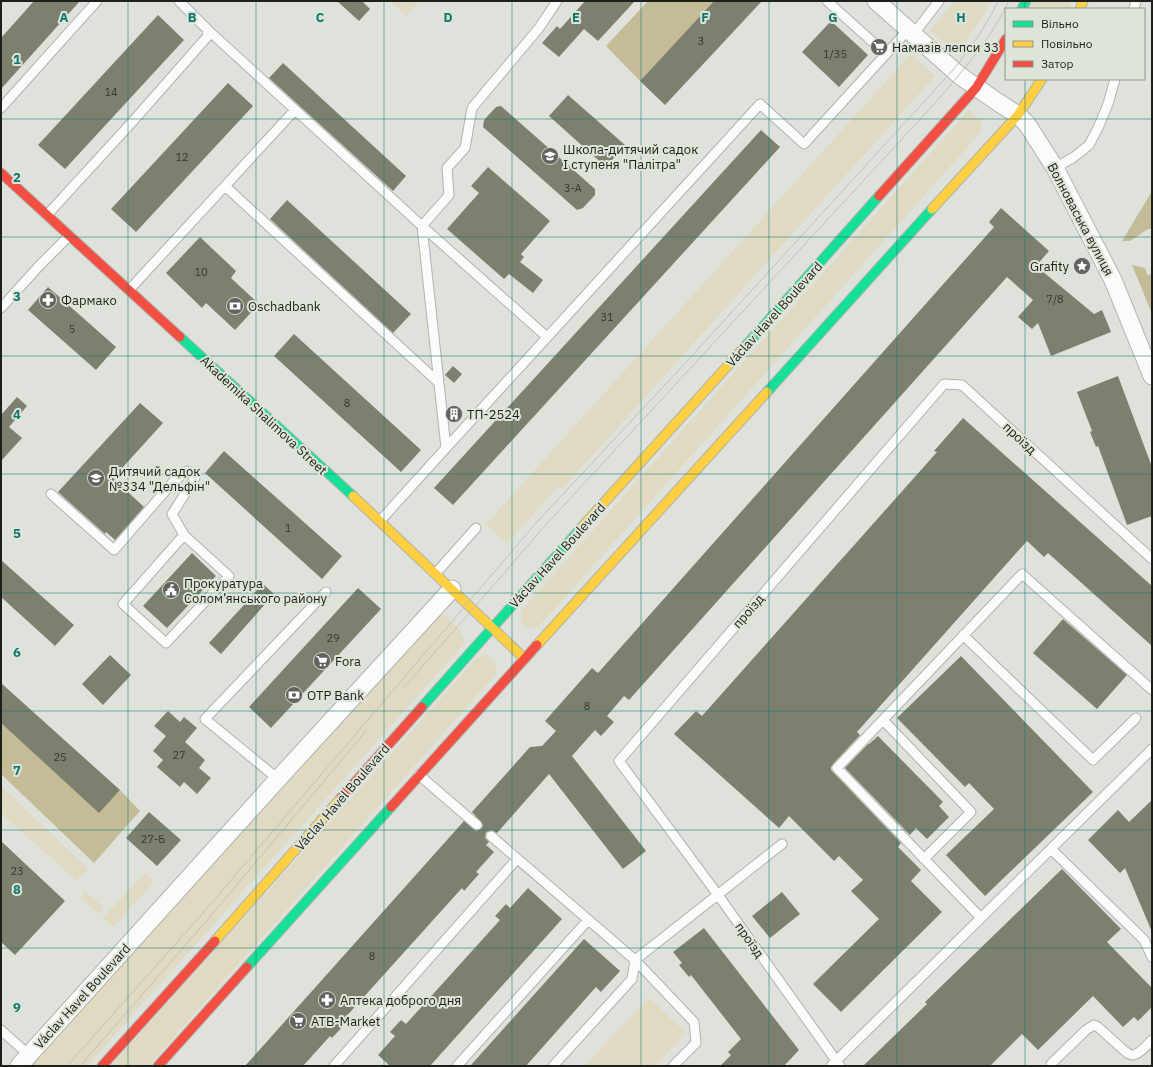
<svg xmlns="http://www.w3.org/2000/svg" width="1153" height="1067" font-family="'IBM Plex Sans',sans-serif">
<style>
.green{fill:#dfdac1}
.forest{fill:#c4bc96}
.building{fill:#7e806f}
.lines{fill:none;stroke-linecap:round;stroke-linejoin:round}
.lane-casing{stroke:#b0b3ae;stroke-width:11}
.street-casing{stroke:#b0b3ae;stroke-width:19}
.fast-casing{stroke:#b0b3ae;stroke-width:11}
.slow-casing{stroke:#b0b3ae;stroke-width:11}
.jam-casing{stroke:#b0b3ae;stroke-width:11}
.lane{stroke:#fafbfa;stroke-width:9}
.street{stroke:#fafbfa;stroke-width:17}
.fast{stroke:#16e098;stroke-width:9}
.slow{stroke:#ffcf43;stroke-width:9}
.jam{stroke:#f24e42;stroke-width:9}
.tram{stroke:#c0c1bf;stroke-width:1}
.grid{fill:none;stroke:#0f766e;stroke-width:1;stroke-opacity:0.55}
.labels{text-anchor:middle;stroke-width:4;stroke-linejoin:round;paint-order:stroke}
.number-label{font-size:11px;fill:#35372f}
.poi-label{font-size:13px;fill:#1d1f1a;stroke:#dee5d8;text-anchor:start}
.street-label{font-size:13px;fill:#1d1f1a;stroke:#dee5d8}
.grid-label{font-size:13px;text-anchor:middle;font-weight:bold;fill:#0f766e;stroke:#dee5d8;stroke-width:4;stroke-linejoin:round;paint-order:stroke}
</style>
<rect width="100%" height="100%" fill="#dee2db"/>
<path class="green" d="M 390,1 L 420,1 L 406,16 Z
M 955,1 L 991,1 L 982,18 L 955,54 L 930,31 Z
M 1033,1 L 1072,1 L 1069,9 L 1029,9 Z
M 911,54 L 935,76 L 562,489 L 559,486 L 507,543 L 486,524 Z
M 969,110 L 981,121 L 981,132 L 540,625 C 529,632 518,625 521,611 Z
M 435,614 L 445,616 L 459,629 L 465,643 L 87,1066 L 26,1066 Z
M 486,654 L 497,666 L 496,674 L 148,1066 L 111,1066 L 478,657 Z
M 1,786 L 88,869 L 77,881 L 1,813 Z
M 144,873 L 154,882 L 113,927 L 103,918 Z
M 85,891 L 104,908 L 99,914 L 80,897 Z
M 649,998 L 686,1033 L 655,1066 L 584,1066 Z"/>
<path class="forest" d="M 648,1 L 714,1 L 640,81 L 606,46 Z
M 1152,191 L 1152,229 L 1148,229 L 1130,241 L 1122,241 Z
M 1132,265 L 1145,268 L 1148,276 L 1152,273 L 1152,314 Z
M 1,723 L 99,812 L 120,790 L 140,811 L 94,863 L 1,774 Z"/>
<path class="building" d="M 34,1 L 80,1 L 1,89 L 1,38 Z
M 337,1 L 362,1 L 370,9 L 359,21 Z
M 585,1 L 635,1 L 598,41 L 584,29 L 559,57 L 542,43 L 557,26 L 560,29 Z
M 714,1 L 762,1 L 665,105 L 640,81 Z
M 158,15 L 184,40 L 65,169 L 38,145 Z
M 831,21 L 868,55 L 839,87 L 802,52 Z
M 283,63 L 406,176 L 393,191 L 269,78 Z
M 228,83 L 253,106 L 136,232 L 111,209 Z
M 568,95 L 625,145 L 606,167 L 549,116 Z
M 501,106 L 595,189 L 595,195 L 583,208 L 577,210 L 483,127 L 484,120 L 496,107 Z
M 761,130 L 780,147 L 453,505 L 434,488 Z
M 488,167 L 550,221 L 521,254 L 524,257 L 520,262 L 543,280 L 533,293 L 509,274 L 504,279 L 447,229 L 479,193 L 471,186 Z
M 287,200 L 411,314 L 393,333 L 270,219 Z
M 1001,208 L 1049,251 L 1036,266 L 1094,314 L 1102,310 L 1111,332 L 1051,356 L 1038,323 L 1032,329 L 1018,317 L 1033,300 L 1007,277 L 629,700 L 624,696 L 607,716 L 614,722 L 601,736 L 595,730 L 572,756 L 646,851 L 623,869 L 549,774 L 497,833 L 492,830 L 486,832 L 485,838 L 489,842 L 486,845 L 494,852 L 476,872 L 479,874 L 464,891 L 462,888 L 343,1020 L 346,1023 L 332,1038 L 330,1036 L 303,1066 L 245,1066 L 464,821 L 476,831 L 481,829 L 483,826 L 482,823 L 472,812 L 530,747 L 542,746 L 556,731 L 545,721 L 592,668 L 598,673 L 994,227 L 989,222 Z
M 200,237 L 236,271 L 231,278 L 259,304 L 235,330 L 206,303 L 202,308 L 166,273 Z
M 48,287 L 116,347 L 96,370 L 28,310 Z
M 294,334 L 421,450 L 401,472 L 274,356 Z
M 453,366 L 462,374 L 454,383 L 445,375 Z
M 1118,376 L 1152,467 L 1152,516 L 1127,525 L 1098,446 L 1096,447 L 1090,432 L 1092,431 L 1077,392 Z
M 17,397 L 27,406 L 9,427 L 22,438 L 1,461 L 1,415 Z
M 140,403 L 163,423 L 113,478 L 144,507 L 115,540 L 106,532 L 105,534 L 58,492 Z
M 963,418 L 1152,586 L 1152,646 L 1048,553 L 1044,557 L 1027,541 L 857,732 L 860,735 L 833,764 L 831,767 L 831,770 L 901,843 L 898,847 L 921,870 L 911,881 L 942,912 L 841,1012 L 813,984 L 879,919 L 851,891 L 863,880 L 839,856 L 834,861 L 789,816 L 779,828 L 674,734 L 696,711 L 702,716 L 937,452 L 934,451 Z
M 224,451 L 342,556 L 322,579 L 205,473 Z
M 192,553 L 216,576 L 167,628 L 143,606 Z
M 1,560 L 74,625 L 55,646 L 1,597 Z
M 263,584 L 274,594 L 221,654 L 209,643 Z
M 358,588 L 381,609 L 271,728 L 249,707 Z
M 1063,619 L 1127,675 L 1097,709 L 1033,653 Z
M 110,655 L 131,675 L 103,705 L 82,684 Z
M 961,656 L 1093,792 L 985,896 L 946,855 L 994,809 L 969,783 L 965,787 L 897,718 Z
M 1,683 L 120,790 L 99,813 L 1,723 Z
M 168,711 L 180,722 L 184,717 L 197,728 L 185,742 L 205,760 L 199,768 L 211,778 L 197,794 L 184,782 L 180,787 L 157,767 L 163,760 L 153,751 L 166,736 L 154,726 Z
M 878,736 L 943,802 L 939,806 L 949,817 L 927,839 L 916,828 L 910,835 L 845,768 L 868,744 L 869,744 Z
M 1152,800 L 1152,932 L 1125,868 L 1120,873 L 1088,840 L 1118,810 L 1129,822 Z
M 149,812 L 181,840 L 157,866 L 126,838 Z
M 1,841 L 65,901 L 15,955 L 1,942 Z
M 1062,869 L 1121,929 L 1107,942 L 1152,988 L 1152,1007 L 1138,1021 L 1134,1017 L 1123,1027 L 1093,996 L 1038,1050 L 1022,1034 L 990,1066 L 863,1066 L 927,1004 L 925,1002 Z
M 528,888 L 562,919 L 430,1066 L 390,1066 L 378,1055 L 395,1036 L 390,1032 L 401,1020 L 406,1024 L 500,920 L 495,916 L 506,904 L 510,908 Z
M 782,892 L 800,914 L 770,938 L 752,916 Z
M 704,928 L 799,1050 L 784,1066 L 720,1066 L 731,1055 L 728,1052 L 741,1039 L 691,975 L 689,977 L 679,965 L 682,963 L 673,952 Z
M 584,939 L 620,971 L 601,992 L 596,987 L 526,1066 L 470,1066 Z"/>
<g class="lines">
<g class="lane-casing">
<path id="lane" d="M 827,1 L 886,54
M 1134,9 L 1136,1
M 208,30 L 422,226 L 547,337
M 913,35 L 939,1
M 1,108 L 97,1
M 1055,168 L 1074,157 L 1089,145 L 1098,128 L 1108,104 L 1115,79
M 225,186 L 438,382
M 47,215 L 134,120 L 207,37 L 208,30 L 179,1
M 129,290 L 295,110
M 1,308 L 40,265 L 69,236
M 446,448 L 422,226 L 449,195 L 447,168 L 465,148 L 472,108 L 539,28 L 557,1
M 51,494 L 114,550 L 174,481 L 187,471
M 380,521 L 446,448 L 760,104 L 804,144 L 908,30
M 184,535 L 123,604 L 166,643 L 229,576 L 184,535 L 172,514 L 195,478
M 436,573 L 476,528
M 963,635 L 1093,760 L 1136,718
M 883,720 L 971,812 L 924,859
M 419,775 L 477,825
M 278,779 L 205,719 L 326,592
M 491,836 L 635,960 L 694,1022 L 696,1043 L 673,1066
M 1051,849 L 1137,933 L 1144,940 L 1152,957
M 981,918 L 837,768 L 1022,574 L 1152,690
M 1,1030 L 29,1055
M 1051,1064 L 1086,1030 L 1094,1025 L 1098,1027 L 1127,1053 C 1129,1054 1132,1055 1133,1055 C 1140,1054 1147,1045 1152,1040
M 334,1066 L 517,859
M 457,1066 L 588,920
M 553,1066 L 632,979 L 635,960 L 782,844
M 831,1066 L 1152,749
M 840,1066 L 718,895 L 619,761 L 944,384 L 962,385 L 1152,559"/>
</g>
<g class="street-casing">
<path id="street" d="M 876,1 L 959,75 L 996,101 L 1018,115 L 1027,124 L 1055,168 L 1113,280 L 1152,376
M 19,1066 L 278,779 L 452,589"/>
</g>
<g class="fast-casing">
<path id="fast" d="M 1022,9 L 1026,1
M 180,337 L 353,496
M 741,351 L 879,196
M 767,392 L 932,209
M 422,707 L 582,527
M 247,967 L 391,807"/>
</g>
<g class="slow-casing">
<path id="slow" d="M 1080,9 L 1083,1
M 932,209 L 1018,115 L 1042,79
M 353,496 L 525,659
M 582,527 L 741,351
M 537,645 L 767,392
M 215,941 L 341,798"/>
</g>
<g class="jam-casing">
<path id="jam" d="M 1,173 L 180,337
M 879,196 L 976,88 L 1006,39
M 341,798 L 422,707
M 391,807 L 537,645
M 102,1066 L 215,941
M 158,1066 L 247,967"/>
</g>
<use href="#lane" class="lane"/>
<use href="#street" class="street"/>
<use href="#fast" class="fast"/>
<use href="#slow" class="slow"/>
<use href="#jam" class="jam"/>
<path class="tram" d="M 404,687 L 473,609 L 542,529 L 936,102 C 963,70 991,39 1009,1
M 67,1066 L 203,913 L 536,523 L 678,371 L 953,70 C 970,48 987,26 998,1
M 80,1066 L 209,918 L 366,731"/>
</g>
<path class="grid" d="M 128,1 L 128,1066M 256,1 L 256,1066M 384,1 L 384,1066M 512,1 L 512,1066M 641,1 L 641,1066M 769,1 L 769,1066M 897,1 L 897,1066M 1025,1 L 1025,9M 1025,79 L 1025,1066M 1,119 L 1152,119M 1,237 L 1152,237M 1,356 L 1152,356M 1,474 L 1152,474M 1,593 L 1152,593M 1,711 L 1152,711M 1,830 L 1152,830M 1,948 L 1152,948"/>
<defs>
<g id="supermarket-disc" transform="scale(0.9)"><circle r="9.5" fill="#61635e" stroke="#dee5d8"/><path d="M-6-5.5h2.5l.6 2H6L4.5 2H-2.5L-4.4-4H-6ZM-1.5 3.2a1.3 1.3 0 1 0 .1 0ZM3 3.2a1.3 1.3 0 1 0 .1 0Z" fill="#fff"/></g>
<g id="school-disc" transform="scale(0.9)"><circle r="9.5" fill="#61635e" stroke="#dee5d8"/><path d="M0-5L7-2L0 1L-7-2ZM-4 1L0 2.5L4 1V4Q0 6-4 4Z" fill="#fff"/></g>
<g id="sight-disc" transform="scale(0.9)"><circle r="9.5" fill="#61635e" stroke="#dee5d8"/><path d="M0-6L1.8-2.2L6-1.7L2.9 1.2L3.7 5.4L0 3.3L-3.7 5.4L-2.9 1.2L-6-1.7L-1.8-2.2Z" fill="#fff"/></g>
<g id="pharmacy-disc" transform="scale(0.9)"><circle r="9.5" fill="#61635e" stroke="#dee5d8"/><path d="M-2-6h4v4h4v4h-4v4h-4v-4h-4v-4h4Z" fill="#fff"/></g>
<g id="bank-disc" transform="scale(0.9)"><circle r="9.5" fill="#61635e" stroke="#dee5d8"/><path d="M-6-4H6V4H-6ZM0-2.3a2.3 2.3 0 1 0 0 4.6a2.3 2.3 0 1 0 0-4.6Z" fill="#fff"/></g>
<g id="building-disc" transform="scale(0.9)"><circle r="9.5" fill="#61635e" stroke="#dee5d8"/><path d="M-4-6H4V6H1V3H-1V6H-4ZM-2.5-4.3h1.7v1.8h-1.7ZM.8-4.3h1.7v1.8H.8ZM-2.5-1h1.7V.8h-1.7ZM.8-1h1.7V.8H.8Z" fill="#fff"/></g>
<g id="civic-disc" transform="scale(0.9)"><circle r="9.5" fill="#61635e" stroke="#dee5d8"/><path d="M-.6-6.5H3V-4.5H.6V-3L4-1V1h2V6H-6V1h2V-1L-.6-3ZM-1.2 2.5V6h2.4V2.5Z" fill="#fff"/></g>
</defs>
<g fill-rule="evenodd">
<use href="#supermarket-disc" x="879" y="47"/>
<use href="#school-disc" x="550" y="156"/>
<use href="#sight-disc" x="1082" y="266"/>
<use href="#pharmacy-disc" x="48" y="300"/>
<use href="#bank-disc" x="235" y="306"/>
<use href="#building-disc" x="454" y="414"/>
<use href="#school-disc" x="96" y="478"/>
<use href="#civic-disc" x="171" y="590"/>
<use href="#supermarket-disc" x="322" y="661"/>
<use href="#bank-disc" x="294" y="695"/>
<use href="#pharmacy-disc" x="327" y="1000"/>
<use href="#supermarket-disc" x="298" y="1021"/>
</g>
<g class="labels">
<g class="number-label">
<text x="701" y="45">3</text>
<text x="835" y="58">1/35</text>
<text x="111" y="96">14</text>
<text x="182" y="161">12</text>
<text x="573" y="192">3-А</text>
<text x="201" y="276">10</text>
<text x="1055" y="303">7/8</text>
<text x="607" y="321">31</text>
<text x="72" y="333">5</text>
<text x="347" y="407">8</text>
<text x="288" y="532">1</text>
<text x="333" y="642">29</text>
<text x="587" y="710">8</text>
<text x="179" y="759">27</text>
<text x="60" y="761">25</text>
<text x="153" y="843">27-Б</text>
<text x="17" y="875">23</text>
<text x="372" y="960">8</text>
</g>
<g class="poi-label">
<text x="892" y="52">Намазів лепси 33</text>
<text x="563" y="154">Школа-дитячий садок<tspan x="563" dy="15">І ступеня "Палітра"</tspan></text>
<text x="1069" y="271" text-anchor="end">Grafity</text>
<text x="61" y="305">Фармако</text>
<text x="248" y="311">Oschadbank</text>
<text x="467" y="419">ТП-2524</text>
<text x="109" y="476">Дитячий садок<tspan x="109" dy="15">№334 "Дельфін"</tspan></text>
<text x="184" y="588">Прокуратура<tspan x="184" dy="15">Солом’янського району</tspan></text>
<text x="335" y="666">Fora</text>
<text x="307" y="700">OTP Bank</text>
<text x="340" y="1005">Аптека доброго дня</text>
<text x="311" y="1026">ATB-Market</text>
</g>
<g class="street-label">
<text transform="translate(1081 219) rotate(62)" y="5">Волноваська вулиця</text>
<text transform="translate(774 314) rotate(-48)" y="5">Václav Havel Boulevard</text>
<text transform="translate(264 415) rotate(43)" y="5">Akademika Shalimova Street</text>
<text transform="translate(1020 438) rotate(43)" y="5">проїзд</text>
<text transform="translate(557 555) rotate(-48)" y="5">Václav Havel Boulevard</text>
<text transform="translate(748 611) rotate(-49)" y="5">проїзд</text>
<text transform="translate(342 797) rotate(-49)" y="5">Václav Havel Boulevard</text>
<text transform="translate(750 940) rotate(55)" y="5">проїзд</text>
<text transform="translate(82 996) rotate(-48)" y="5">Václav Havel Boulevard</text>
</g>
</g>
<g class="grid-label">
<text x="64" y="22">A</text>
<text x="192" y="22">B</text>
<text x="320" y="22">C</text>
<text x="448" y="22">D</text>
<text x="576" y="22">E</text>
<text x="705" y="22">F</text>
<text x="833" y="22">G</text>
<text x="961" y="22">H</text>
<text x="17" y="64">1</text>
<text x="17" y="182">2</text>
<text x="17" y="301">3</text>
<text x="17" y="419">4</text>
<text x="17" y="538">5</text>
<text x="17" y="657">6</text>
<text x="17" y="775">7</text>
<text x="17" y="894">8</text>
<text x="17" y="1012">9</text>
</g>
<rect width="1153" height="1067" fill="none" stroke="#1d1f1a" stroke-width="4"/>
<rect x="1005" y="8" width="140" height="72" fill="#dee5d8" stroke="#91968c"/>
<rect x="1013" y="21" width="20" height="6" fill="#16e098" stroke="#91968c"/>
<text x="1041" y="28" font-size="12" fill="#1d1f1a">Вільно</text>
<rect x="1013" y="41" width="20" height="6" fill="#ffcf43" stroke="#91968c"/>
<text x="1041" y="48" font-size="12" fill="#1d1f1a">Повільно</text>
<rect x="1013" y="61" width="20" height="6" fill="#f24e42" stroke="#91968c"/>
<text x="1041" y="68" font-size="12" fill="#1d1f1a">Затор</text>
</svg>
